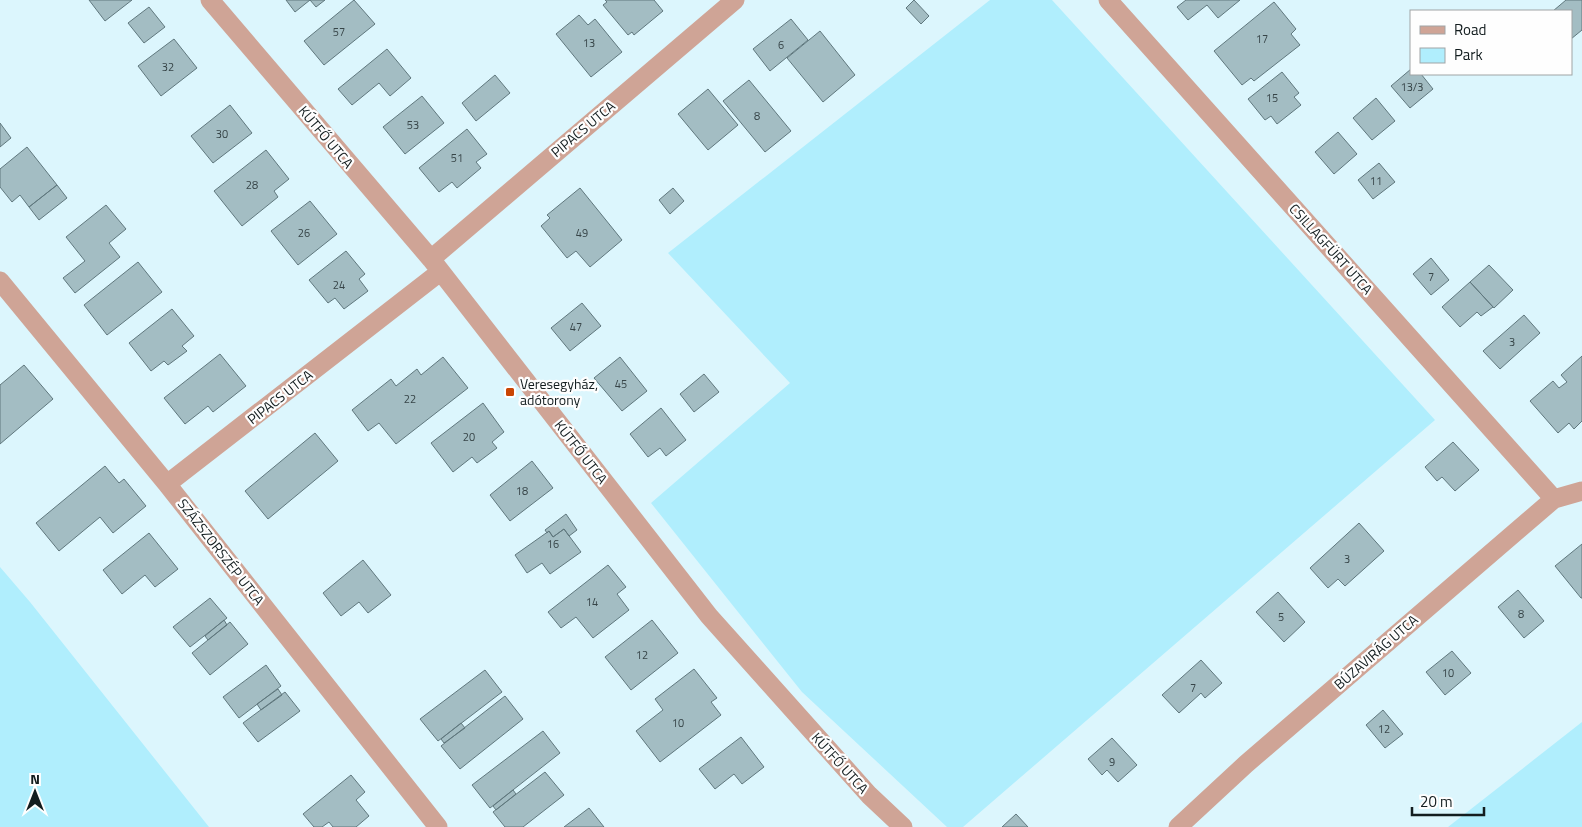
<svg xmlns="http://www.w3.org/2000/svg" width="1582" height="827" font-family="'Titillium Web',sans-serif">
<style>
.green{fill:#b0eefd}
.building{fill:#a3bdc3;stroke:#60787e}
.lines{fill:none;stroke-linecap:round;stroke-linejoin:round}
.minor{stroke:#cfa496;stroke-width:19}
.poi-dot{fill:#ca4503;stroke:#fefefe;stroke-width:2}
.labels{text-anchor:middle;stroke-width:4.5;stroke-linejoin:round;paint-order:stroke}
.number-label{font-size:11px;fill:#374548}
.street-label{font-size:14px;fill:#131d1f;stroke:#fefefe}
.poi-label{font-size:14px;fill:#131d1f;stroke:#fefefe;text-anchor:start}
</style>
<rect width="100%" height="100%" fill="#dcf6fd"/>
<path class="green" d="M 990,0 L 1052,0 L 1435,420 L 963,827 L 947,827 L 802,692 L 651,503 L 790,383 L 668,253 Z
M 0,567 L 30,602 L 209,827 L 0,827 Z
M 1582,722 L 1582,827 L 1448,827 Z"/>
<path class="building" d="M 89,0 L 132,0 L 105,21 Z
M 286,0 L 325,0 L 316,7 L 310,0 L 295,12 Z
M 354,0 L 375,24 L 324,65 L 304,41 Z
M 605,0 L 654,0 L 663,11 L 634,35 L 632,32 L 628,35 L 603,5 L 607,2 Z
M 914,0 L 929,16 L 921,24 L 906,8 Z
M 1186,0 L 1240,0 L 1218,18 L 1207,5 L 1188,20 L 1177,7 Z
M 1566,0 L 1582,0 L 1582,30 L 1571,39 L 1571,11 L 1553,11 Z
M 1274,2 L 1296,29 L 1291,34 L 1300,45 L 1254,81 L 1251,78 L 1242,85 L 1214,51 Z
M 149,7 L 165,27 L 144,43 L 128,23 Z
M 579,15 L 588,25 L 595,19 L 622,52 L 591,77 L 556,34 Z
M 791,19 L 808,40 L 770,71 L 753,49 Z
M 820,31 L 855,75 L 823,102 L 787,58 Z
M 174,39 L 197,68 L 161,96 L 138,66 Z
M 387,49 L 411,78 L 390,96 L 379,83 L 352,105 L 338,89 Z
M 1411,69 L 1411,74 L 1421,74 L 1433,89 L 1410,108 L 1391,86 Z
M 1282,72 L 1299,93 L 1294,97 L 1301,105 L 1277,124 L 1271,116 L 1265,120 L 1248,99 Z
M 495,75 L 510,93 L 476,121 L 462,103 Z
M 749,80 L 791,131 L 765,152 L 723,101 Z
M 708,89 L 738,125 L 708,150 L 678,114 Z
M 422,96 L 444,123 L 405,154 L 383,127 Z
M 1376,98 L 1395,121 L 1372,140 L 1353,118 Z
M 230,105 L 252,133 L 213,163 L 191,136 Z
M 0,123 L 11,138 L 0,147 Z
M 467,129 L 487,154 L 476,162 L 481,168 L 457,188 L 452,182 L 439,192 L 419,168 Z
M 1338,132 L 1357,154 L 1334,174 L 1315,152 Z
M 27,147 L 57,185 L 29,207 L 20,195 L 12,202 L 0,187 L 0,169 Z
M 266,150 L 289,179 L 274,191 L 278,197 L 242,226 L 214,191 Z
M 1379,163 L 1395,182 L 1373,199 L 1358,180 Z
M 57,185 L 67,198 L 39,220 L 29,207 Z
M 580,188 L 622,240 L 590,267 L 576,251 L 567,258 L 541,226 L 550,218 L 547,215 Z
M 673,188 L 684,201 L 670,214 L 659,200 Z
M 310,201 L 337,234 L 298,265 L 271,231 Z
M 106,205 L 126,229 L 109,243 L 120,257 L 75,293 L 63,278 L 85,261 L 66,237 Z
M 346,251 L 365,274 L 359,279 L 368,291 L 344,309 L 335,298 L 328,303 L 309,280 Z
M 1431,258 L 1449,280 L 1431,295 L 1413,274 Z
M 138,262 L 162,292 L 107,335 L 84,305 Z
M 1489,265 L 1513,290 L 1494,308 L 1470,282 Z
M 1470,282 L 1493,307 L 1481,316 L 1477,312 L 1460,327 L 1442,307 Z
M 582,303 L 601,326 L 570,351 L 551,328 Z
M 172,309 L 194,336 L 182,346 L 187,351 L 168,365 L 164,361 L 151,371 L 129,343 Z
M 1524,315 L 1540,333 L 1500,369 L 1483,351 Z
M 220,354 L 246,386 L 213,412 L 208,406 L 185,424 L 164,398 Z
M 1582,356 L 1582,421 L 1574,429 L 1569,423 L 1558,433 L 1530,401 L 1553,381 L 1559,388 L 1567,382 L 1561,375 Z
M 443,357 L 468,388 L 396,444 L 379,423 L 368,431 L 352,410 L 391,379 L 396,386 L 417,369 L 421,375 Z
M 620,357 L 647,391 L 622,411 L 594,378 Z
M 24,365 L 53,399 L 0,444 L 0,385 Z
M 704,374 L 719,392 L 694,412 L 680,394 Z
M 483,403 L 504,432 L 492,442 L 497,448 L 477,463 L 472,457 L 453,472 L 431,443 Z
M 661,408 L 686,440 L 666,456 L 660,448 L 648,457 L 630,434 Z
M 315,433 L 338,461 L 268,519 L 245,491 Z
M 1453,442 L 1479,470 L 1455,491 L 1442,477 L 1437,481 L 1425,467 Z
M 532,461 L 553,488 L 510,521 L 490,495 Z
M 105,466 L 119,483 L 124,479 L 146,506 L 113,533 L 100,517 L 59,551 L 36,523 Z
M 566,514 L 577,530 L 569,536 L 564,529 L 553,537 L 549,531 L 547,533 L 545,530 Z
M 1359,523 L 1384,551 L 1345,586 L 1338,579 L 1328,588 L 1310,568 Z
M 564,529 L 581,552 L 550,574 L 542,563 L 527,573 L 515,555 L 549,531 L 553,537 Z
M 149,533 L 178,569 L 155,587 L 145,575 L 122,594 L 103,570 Z
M 1582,544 L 1582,598 L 1581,598 L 1555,566 Z
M 363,560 L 391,595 L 368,613 L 359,602 L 341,616 L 323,593 Z
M 608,565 L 626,587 L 617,594 L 629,610 L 593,638 L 576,617 L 561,628 L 548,612 Z
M 1518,590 L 1544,621 L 1524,638 L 1498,607 Z
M 1278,592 L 1305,622 L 1284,642 L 1256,612 Z
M 210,598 L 227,618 L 190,647 L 173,627 Z
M 224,620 L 227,625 L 208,640 L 205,636 Z
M 652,620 L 678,653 L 631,690 L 605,657 Z
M 230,622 L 248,644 L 210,675 L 192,653 Z
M 1452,651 L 1471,673 L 1445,695 L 1426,672 Z
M 1201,660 L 1222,683 L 1205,698 L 1201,693 L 1179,713 L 1162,695 Z
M 266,665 L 281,686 L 239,718 L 223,697 Z
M 694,669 L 717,698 L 711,702 L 721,715 L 660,762 L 636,731 L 663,710 L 655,699 Z
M 485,670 L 502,692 L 438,741 L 420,719 Z
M 278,689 L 282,695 L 261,710 L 257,704 Z
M 285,692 L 300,711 L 258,742 L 243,723 Z
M 505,696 L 523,719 L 460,769 L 441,746 Z
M 1383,710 L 1403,734 L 1385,748 L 1366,725 Z
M 461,723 L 465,728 L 444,743 L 441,739 Z
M 543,731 L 560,753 L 490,808 L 472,785 Z
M 741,737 L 764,767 L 742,784 L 734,774 L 715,789 L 699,769 Z
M 1112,738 L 1137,765 L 1118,782 L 1107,770 L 1102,775 L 1088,759 Z
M 545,772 L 564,795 L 523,827 L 505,827 L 493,812 Z
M 351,775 L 365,792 L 356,800 L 369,816 L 356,827 L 333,827 L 329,822 L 322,827 L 314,827 L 303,814 Z
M 513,790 L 516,794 L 496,810 L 493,806 Z
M 589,808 L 604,827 L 564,827 Z
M 1016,814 L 1028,827 L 1002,827 Z"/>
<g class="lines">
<path class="minor" d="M 210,0 L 431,259 L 709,616 L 869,795 L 903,827
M 1108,0 L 1554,499
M 431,259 L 735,0
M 0,281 L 167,484 L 438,827
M 167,484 L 440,272
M 1178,827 L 1246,764 L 1554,499 L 1582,491"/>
</g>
<rect class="poi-dot" x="505" y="387" width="10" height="10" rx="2.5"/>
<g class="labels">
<g class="number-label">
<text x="339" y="36">57</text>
<text x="1262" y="43">17</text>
<text x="589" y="47">13</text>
<text x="781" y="49">6</text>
<text x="168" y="71">32</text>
<text x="1412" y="91">13/3</text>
<text x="1272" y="102">15</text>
<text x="757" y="120">8</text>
<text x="413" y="129">53</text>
<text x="222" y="138">30</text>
<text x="457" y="162">51</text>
<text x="1376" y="185">11</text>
<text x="252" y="189">28</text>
<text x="304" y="237">26</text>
<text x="582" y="237">49</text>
<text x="1431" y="281">7</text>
<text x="339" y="289">24</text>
<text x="576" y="331">47</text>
<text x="1512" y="346">3</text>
<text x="621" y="388">45</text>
<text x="410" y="403">22</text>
<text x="469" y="441">20</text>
<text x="522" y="495">18</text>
<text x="553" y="548">16</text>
<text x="1347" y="563">3</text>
<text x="592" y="606">14</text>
<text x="1521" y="618">8</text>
<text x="1281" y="621">5</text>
<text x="642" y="659">12</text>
<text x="1448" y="677">10</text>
<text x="1193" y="692">7</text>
<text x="678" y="727">10</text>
<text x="1384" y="733">12</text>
<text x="1112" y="766">9</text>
</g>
<g class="street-label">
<text transform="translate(583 129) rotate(-40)" y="5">PIPACS UTCA</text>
<text transform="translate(326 137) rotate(50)" y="5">KÚTFŐ UTCA</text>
<text transform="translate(1331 249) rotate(48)" y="5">CSILLAGFÜRT UTCA</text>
<text transform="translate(280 397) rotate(-38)" y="5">PIPACS UTCA</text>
<text transform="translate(581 452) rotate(52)" y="5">KÚTFŐ UTCA</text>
<text transform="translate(221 552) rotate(52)" y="5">SZÁZSZORSZÉP UTCA</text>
<text transform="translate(1376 652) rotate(-41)" y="5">BÚZAVIRÁG UTCA</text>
<text transform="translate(840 763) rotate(48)" y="5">KÚTFŐ UTCA</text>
</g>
<g class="poi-label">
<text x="520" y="389">Veresegyház,<tspan x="520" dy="16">adótorony</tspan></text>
</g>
</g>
<rect x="1410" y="10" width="162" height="65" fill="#fefefe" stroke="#a0a4a5"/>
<rect x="1420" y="26" width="25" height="8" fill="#cfa496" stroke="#a0a4a5"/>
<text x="1454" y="35" font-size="15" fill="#131d1f">Road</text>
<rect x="1420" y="48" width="25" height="15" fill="#b0eefd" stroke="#a0a4a5"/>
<text x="1454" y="60" font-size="15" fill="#131d1f">Park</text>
<g transform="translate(35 792)" stroke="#fefefe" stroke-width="4" paint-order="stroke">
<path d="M0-4L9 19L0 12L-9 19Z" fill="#131d1f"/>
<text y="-8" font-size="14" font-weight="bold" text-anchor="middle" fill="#131d1f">N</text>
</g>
<path d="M1412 807v8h72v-8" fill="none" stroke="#131d1f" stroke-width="2.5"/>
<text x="1420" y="807" font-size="15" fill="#131d1f" stroke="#fefefe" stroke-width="4" paint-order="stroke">20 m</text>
</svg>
